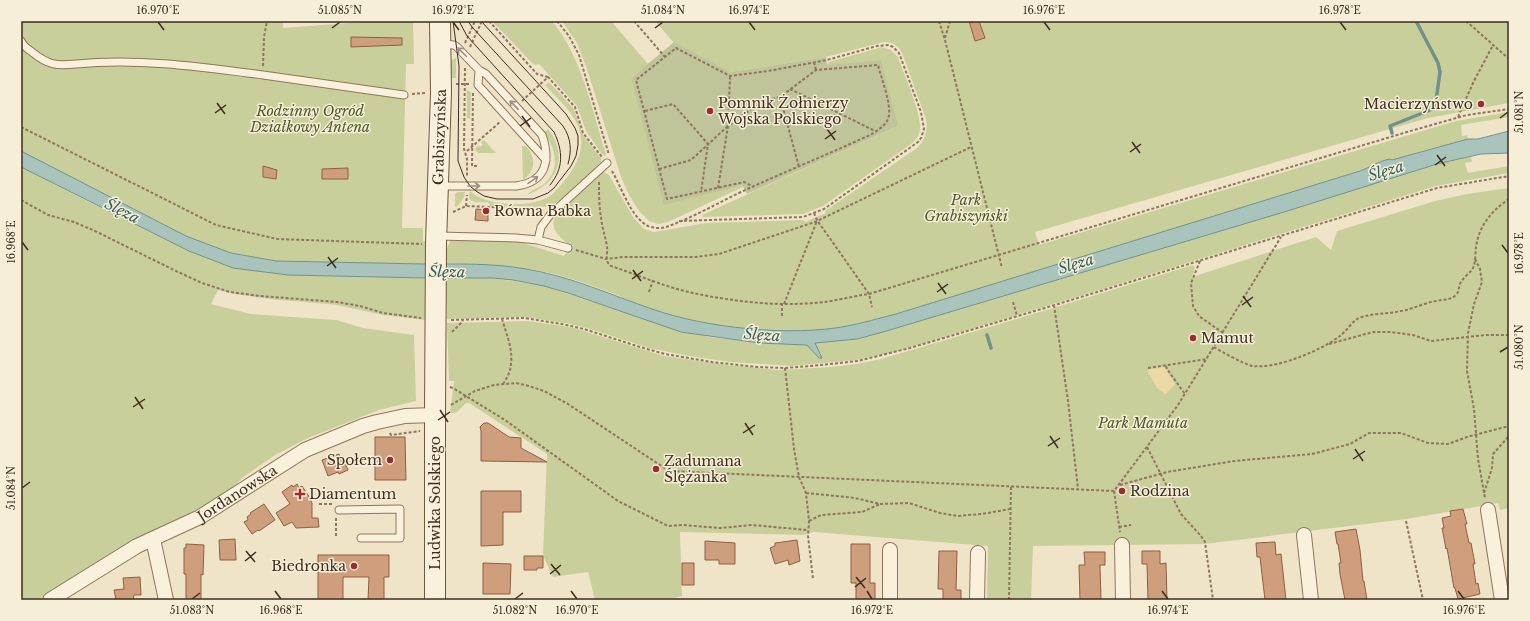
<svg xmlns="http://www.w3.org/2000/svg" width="1530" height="621" font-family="'Libre Baskerville',serif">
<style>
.green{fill:#c9cf9b}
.sand{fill:#ecd9a5}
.cemetery{fill:#bfc49a}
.water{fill:#a9c4bc;stroke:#6f938a}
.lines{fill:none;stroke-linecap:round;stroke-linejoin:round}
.stream{stroke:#6f938a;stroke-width:3.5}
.building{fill:#cf9f7d;stroke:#8d5f41}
.lane-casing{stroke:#8d765c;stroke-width:9}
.street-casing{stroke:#8d765c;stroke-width:16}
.secondary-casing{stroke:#6f573f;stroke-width:22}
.path{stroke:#8d765c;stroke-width:2;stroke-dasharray:3 2;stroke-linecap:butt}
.lane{stroke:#faf1dc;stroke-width:7}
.street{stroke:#faf1dc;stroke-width:14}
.secondary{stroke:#faf1dc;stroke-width:20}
.tram{stroke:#3d2e20;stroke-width:1}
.oneway{stroke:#9c907e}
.ticks{fill:none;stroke:#3d2e20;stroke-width:1.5}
.poi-dot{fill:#9e2a2b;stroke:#f7eed8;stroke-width:1.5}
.labels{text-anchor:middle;stroke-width:3;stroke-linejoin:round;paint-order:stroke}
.poi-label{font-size:14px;fill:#3d2e20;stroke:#f7eed8;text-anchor:start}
.park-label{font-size:14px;font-style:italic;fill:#4d5a26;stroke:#f7eed8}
.street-label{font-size:14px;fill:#3d2e20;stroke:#f7eed8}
.water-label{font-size:15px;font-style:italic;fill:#2f5d5a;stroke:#f7eed8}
.neatline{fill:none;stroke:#3d2e20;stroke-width:1.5}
.ticks-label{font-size:10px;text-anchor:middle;fill:#3d2e20}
</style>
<rect width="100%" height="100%" fill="#f0e4c8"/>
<path class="green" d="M 21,21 L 283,21 L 283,28 L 374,21 L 413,21 L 414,64 L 406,64 L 402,228 L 423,228 L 423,241 L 427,241 L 427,264 L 276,261 L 231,253 L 186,236 L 21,151 Z
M 492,21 L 552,21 C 582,57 592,110 606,154 L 605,156 L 601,153 L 586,131 L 577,106 L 539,64 L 535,65 L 532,63 Z
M 562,21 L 611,21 L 648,64 L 631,78 L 743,187 L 668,222 L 658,224 L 649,221 L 639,211 L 629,195 L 621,177 L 586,66 L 577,43 Z
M 655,21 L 1509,21 L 1509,103 L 1428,118 L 1035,232 L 1039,245 L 1456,121 L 1509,112 L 1509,117 L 1461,125 L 1462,136 L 1467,135 L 1468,139 L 1392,160 L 1390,159 L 1360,171 L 896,314 C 879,318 863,323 846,326 C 784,337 715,328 654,310 C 641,306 628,300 615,294 C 593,286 569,277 546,272 C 513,265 479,265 446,263 L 446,250 L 451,240 L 517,241 L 564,256 L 570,246 C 561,238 549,230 555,217 L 601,172 L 604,172 L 609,175 L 633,217 L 644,229 L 654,232 L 706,223 L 804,220 L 805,222 L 826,213 L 825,211 L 917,148 C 925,141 928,130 926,119 L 902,53 C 898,45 893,42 884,42 L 826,57 L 730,72 L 674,43 Z
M 882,47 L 891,50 L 898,57 C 903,72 922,115 920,128 C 920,135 916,140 911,144 L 823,206 L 803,214 L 703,217 L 702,215 L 898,126 L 827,65 L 829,62 Z
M 456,58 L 456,78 L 450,78 L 449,61 Z
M 548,83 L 550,83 L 574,109 L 583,135 L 601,158 L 601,162 L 573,190 L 550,207 L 490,206 L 488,202 C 479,202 465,205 470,191 C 485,206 528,208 546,198 C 553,195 557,189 562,184 C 576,167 587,148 578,126 C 572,110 556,98 545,85 Z
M 467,90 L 471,92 L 470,119 L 467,118 Z
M 548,129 C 569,156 558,184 527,195 C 531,189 539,189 545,183 C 561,169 555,147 544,133 Z
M 484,140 L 496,153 L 478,153 L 475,150 L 478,145 L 480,147 L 483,145 L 481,142 Z
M 522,146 L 526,146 C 536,157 536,170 524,179 L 523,179 Z
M 1471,157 L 1472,162 L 1465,163 L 1468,173 L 1509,166 L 1509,173 L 1436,186 L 1080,296 L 895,352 L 856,360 L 792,366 L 730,362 L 689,356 L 649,348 L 587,328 L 566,323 L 524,317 L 447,319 L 446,278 L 493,278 L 544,286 L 629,314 L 709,337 L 759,343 L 807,345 L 819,358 L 822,358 L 814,343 L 857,339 L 883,332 L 1284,212 L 1396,176 L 1437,164 Z
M 21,167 L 85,200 L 189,251 L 219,263 L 255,271 L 288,275 L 426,278 L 426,320 L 383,315 L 337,305 L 270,299 L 234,294 L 218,290 L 211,304 L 251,314 L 336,320 L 363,328 L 414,335 L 416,401 L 379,410 L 308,438 L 275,455 L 242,478 L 230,491 L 209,505 L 37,600 L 21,600 Z
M 1509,188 L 1509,508 L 1500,510 L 1498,503 L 1407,519 L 1204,544 L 1033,546 L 1031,600 L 987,600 L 988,546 L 813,532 L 804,535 L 680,532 L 682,596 L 667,600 L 595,600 L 588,572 L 553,577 L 543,556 L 547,454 L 469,403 L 466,403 L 456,413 L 450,413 L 454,381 L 449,381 L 447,323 L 527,321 L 557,325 L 574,328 L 664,356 L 728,365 L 778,370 L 831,367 L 857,364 L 881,359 L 1053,308 L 1193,265 L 1195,268 L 1192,277 L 1316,237 L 1331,250 L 1337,231 L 1435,201 L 1467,194 Z
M 458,192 L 465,192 C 465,198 461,203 456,207 L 455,206 L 455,194 Z"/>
<path class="sand" d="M 1164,367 L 1175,384 L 1166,394 L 1157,388 L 1147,370 Z"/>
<path class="cemetery" d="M 674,42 L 730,72 L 826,57 L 827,65 L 881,60 L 898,126 L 747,194 L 742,185 L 664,205 L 631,78 Z"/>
<path class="water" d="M 1509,131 L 1509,153 L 1481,154 L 1437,164 L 1284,212 L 883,332 L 857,339 L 815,343 L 822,358 L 819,358 L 807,345 L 759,343 L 681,332 L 568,293 L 544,286 L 513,280 L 493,278 L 426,278 L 288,275 L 233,268 L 189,251 L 21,167 L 21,151 L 186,236 L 231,253 L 276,261 C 325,262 375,263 425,264 C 458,264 493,263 526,269 C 570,276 611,295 652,309 C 706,328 791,337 847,326 C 863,323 880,318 896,314 L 1360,171 C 1371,167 1379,161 1390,159 L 1392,160 L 1468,139 L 1478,139 Z"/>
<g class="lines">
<path class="stream" d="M 1392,133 L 1390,126 L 1435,108 L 1440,72 L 1438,63 L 1416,21
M 987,335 L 991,348"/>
</g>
<path class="building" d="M 969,21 L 979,21 L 985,38 L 975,41 Z
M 351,37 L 402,38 L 402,45 L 351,47 Z
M 263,166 L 277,170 L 276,179 L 263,177 Z
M 348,168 L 348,179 L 322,179 L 322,169 Z
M 476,209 L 488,210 L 488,221 L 475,220 Z
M 484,423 L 488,423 L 509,437 L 521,438 L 521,448 L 547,462 L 481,461 L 481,431 L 480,427 Z
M 375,437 L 405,437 L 406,480 L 375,480 Z
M 339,454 L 342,461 L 344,461 L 348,470 L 339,474 L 338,472 L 328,476 L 322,460 Z
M 297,484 L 299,488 L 302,486 L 308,495 L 312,503 L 312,518 L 318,518 L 319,527 L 296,528 L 292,522 L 284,526 L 276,513 L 290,504 L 282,492 L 292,485 L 293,487 Z
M 481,491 L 521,491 L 521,512 L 503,512 L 503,545 L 481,546 Z
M 264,504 L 275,520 L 259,531 L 258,530 L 252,534 L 244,522 L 248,520 L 247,517 L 251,514 L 250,513 Z
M 1463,509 L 1467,524 L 1465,524 L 1469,543 L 1471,543 L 1475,564 L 1473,564 L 1476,584 L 1478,583 L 1480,594 L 1458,599 L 1455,588 L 1454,588 L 1447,548 L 1446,549 L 1442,528 L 1444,528 L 1442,518 L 1451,516 L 1450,511 Z
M 1356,529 L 1360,550 L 1363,581 L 1364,581 L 1367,600 L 1345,600 L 1340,574 L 1339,563 L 1341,563 L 1338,544 L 1337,544 L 1335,532 Z
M 235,539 L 236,560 L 220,560 L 219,540 Z
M 797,540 L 800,561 L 789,565 L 788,560 L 775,564 L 770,548 L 775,546 L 775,543 Z
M 705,541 L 735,543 L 735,564 L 719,564 L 719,560 L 705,560 Z
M 1275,542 L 1276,555 L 1281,554 L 1286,600 L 1265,600 L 1260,557 L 1257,557 L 1256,543 Z
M 186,544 L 204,545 L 203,575 L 201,574 L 201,600 L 186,600 L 186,574 L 184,574 L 184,548 L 186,548 Z
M 851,544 L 870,544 L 870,583 L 875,583 L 875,600 L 856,600 L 856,583 L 851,583 Z
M 939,551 L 957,551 L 956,590 L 961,590 L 961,600 L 943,600 L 943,589 L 938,589 Z
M 1142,551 L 1160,551 L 1160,564 L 1166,563 L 1167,600 L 1148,600 L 1147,564 L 1142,564 Z
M 1084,552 L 1105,552 L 1105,565 L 1100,565 L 1101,600 L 1080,600 L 1079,565 L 1085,565 Z
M 318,555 L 389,555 L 389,577 L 384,577 L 384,600 L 368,600 L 369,577 L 343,577 L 343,600 L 318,600 Z
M 524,556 L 543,556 L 543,568 L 537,568 L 537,570 L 524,570 Z
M 483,563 L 511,564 L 510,594 L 483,594 Z
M 682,563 L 694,563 L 694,585 L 682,585 Z
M 140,577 L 141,595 L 134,595 L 133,600 L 116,600 L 114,590 L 124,589 L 123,578 Z"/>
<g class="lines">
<g class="lane-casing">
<path id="lane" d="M 21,41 C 23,46 28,49 32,52 C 48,65 56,66 76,64 C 139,58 201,67 263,75 C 310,82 357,88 404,95
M 479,70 L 478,85 L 546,160
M 438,186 L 516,186 C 546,182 551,161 542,135 L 486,74 L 479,70 L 457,47 L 454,45 L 442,44
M 438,236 L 516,238 L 538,240 L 568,248
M 538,240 L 541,227 L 550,215 L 607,163
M 339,510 L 400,509 L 400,538 L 361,538"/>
</g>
<g class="street-casing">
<g id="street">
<path d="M 1488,510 L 1502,600"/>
<path d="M 1304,535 L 1311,600"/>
<path d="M 153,539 L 166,600"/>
<path d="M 1122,545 L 1123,600"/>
<path d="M 890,550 L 890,600"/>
<path id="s1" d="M 50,600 L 137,546 L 200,517 L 305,450 L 363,426 L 377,422 L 405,416 L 435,415"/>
<path d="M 977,600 L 978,553"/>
</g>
</g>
<g class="secondary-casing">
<g id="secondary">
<path id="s2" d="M 435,600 L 435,415 L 436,243 L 441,93 L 440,21"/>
</g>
</g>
<path class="path" d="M 489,21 L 537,74 L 548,77
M 557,21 L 569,36 L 579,55 L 609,155
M 634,21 L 665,57
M 939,21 L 945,40 L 1002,268
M 1466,21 L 1509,59
M 945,38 L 950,21
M 465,43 L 475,21
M 470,47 L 482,21
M 814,62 L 816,70
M 263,66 L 264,37 L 267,21
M 465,68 L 464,149 L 467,159 L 467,177
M 456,84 L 470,84
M 790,89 L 875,131
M 473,93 L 472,166 L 477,166
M 412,94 L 425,93
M 522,101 L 548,77 L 575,107 L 583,133 L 602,157
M 645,111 L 673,104 L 708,144 L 701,192
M 1458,117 L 1473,83 L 1493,45
M 21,127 L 216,225 L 277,239 L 422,244
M 467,151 L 500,122
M 659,169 L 691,160 L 728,126 L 730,77
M 612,171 C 621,186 631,218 648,226 C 654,228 660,229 666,227 C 692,218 716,204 741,192 C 784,172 829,154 872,134 C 878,130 885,126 888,119 C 893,107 881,78 878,65 L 816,70 L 780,97 L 799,167
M 599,182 C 599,194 599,206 601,217 C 602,227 605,236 607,246 C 608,254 604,261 611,266 C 638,275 665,287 693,293 C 735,302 781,307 824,302 C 839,300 854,296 869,294 L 1407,132 L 1467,115 L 1509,109
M 718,188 L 728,126 L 761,102 L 780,97
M 21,200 L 48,215 L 74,222 L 95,231 L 176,271 L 202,283 L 230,292 L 260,296 L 337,302 L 360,306 L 383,313 L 421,318
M 466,206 L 467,195
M 453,212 L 466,206 L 539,209 L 543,211
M 814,213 L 817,220 L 869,294 L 872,307
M 679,221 L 803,217 L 824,209 L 918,142 L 921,138 L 924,129 L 921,112 L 899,53 L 893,47 L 889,45 L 877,46 L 827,60 L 768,71 L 730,76 L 676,48 L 636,80 L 667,199 L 744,182 L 754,187
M 576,250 L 606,259 L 623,257 L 695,257 L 719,254 L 815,222 L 971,147
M 1475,259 L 1480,269 L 1482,282 L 1474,304 L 1468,333 L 1467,371 L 1474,409 L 1478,459 L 1485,498
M 1200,261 L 1191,283 L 1193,306 L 1199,316 L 1223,333
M 649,292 L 653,280
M 1013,302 L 1017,316
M 784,304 L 817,221
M 1054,305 L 1068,401 L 1078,489
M 782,316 L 782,304
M 502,319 C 506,333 513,349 511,363 C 511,371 507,378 503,384
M 451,320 L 524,318 L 562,324 L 584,329 L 640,347 L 665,354 L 712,362 L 757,367 L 785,368 L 811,366 L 858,361 L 910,348 L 1045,308 L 1437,188 L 1509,176
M 452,332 L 463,321
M 1329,344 L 1373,332 L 1390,332 L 1413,335 L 1431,341 L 1485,335 L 1509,335
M 1214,347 C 1222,352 1244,364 1252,366 C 1277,369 1320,351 1340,336 C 1347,331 1353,319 1362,317 C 1375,313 1388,314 1401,311 C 1413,309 1424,303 1436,301 C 1444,299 1449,301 1456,295 C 1460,291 1458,286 1461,282 C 1464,277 1470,273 1473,268 C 1476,262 1475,253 1476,247 C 1479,226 1491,211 1509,199
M 1166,366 L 1167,369 L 1185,394
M 785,368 L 794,449 L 799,477 L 806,493 L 809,521 L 808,536 L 813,579
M 1148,368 L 1207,359
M 450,387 L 453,388 L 505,420 L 618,501 L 668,526 L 683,525 L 720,528 L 752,525 L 807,530
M 451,405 L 475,391 L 494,385 L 516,383 L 529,386 L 544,391 L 568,404 L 669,471 L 1114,491 L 1178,405 L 1281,237
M 390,433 L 391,435 L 420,431
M 1147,447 L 1181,514 L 1201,536 L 1205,542 L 1213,600
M 1120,485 L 1167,472 L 1234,461 L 1312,454 L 1350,444 L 1369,433 L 1401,433 L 1428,443 L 1448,444 L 1467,437 L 1509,426
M 1114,491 L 1120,532
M 806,493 L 855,498 L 880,504 L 909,503 L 940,513 L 957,516 L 982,514 L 1010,509
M 1484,493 L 1492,468 L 1493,454 L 1509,436
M 319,504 L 334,504
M 336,518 L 336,538
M 809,521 L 821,515 L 862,512 L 880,504
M 1406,521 L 1423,600
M 1119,527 L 1131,525
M 1009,600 L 1011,487"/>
<use href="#lane" class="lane"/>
<use href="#street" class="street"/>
<use href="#secondary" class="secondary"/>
<path class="tram" d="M 453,21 L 459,66 L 458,161 L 464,177 L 470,186 L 476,191 L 484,196 L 497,199 L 533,199 L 548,193 L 554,188 L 571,166 L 576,156 L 578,145 L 578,136 L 575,128 L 566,114 L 481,21
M 459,21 L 467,36 L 554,132 C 563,151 564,168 550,185
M 468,21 L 472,27 L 563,126 C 571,138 572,150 568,164"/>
</g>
<defs><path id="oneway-shaft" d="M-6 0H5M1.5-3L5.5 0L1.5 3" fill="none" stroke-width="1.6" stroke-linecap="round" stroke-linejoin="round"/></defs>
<g class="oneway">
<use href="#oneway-shaft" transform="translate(462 52) rotate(-135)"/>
<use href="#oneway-shaft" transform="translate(514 105) rotate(-133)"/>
<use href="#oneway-shaft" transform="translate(533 180) rotate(-35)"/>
<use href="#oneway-shaft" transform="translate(474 186)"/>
</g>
<path class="ticks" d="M 158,22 L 164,30M 453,22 L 459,30M 749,22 L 755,30M 1044,22 L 1050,30M 1340,22 L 1346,30M 332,28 L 340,22M 655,28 L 663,22M 217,103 L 225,114M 215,113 L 226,105M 522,116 L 530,127M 1500,118 L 1508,112M 520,126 L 531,118M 827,129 L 835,140M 825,139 L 836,131M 1132,142 L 1140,153M 1130,152 L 1141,144M 1437,155 L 1445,166M 1435,165 L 1446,157M 22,242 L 28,250M 1502,245 L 1508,253M 328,257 L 336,268M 327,266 L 338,258M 633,270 L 641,281M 632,279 L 643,271M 938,283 L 946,294M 937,292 L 948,284M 1243,296 L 1251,307M 1242,305 L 1253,297M 1500,352 L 1508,347M 135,397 L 143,409M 133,407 L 145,399M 440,410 L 448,422M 438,420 L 450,412M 745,423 L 753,435M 743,433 L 755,425M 1050,436 L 1058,448M 1048,446 L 1060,438M 1355,449 L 1363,461M 1353,459 L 1365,451M 22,488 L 30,482M 246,551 L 255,562M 245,561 L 256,552M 551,564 L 560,575M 550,574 L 561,565M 856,577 L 865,588M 855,587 L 866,578M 275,591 L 281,599M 571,591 L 577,599M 867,591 L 872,599M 1162,591 L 1168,599M 1458,591 L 1464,599M 192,599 L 200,593M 515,599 L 523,593"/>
<g class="poi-dot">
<circle cx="1481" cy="104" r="4"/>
<circle cx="710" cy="111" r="4"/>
<circle cx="486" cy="211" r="4"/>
<circle cx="1193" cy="338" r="4"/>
<circle cx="390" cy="460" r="4"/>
<circle cx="656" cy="469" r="4"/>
<circle cx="1122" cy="491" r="4"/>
<path d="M298 488h4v4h4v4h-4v4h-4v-4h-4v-4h4z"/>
<circle cx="354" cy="566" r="4"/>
</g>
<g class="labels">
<g class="poi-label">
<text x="718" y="108">Pomnik Żołnierzy<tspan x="718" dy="16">Wojska Polskiego</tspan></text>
<text x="1473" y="109" text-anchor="end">Macierzyństwo</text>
<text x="494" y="216">Równa Babka</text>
<text x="1201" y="343">Mamut</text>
<text x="382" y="465" text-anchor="end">Społem</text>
<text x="664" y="466">Zadumana<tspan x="664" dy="16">Ślężanka</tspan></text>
<text x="1130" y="496">Rodzina</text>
<text x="309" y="499">Diamentum</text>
<text x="346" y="571" text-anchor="end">Biedronka</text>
</g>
<g class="park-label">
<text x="310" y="116">Rodzinny Ogród<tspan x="310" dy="16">Działkowy Antena</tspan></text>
<text x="966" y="205">Park<tspan x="966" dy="16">Grabiszyński</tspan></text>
<text x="1143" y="428">Park Mamuta</text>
</g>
<g class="street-label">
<text dy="5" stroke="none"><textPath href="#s2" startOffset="463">Grabiszyńska</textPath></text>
<text dy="5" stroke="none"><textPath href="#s1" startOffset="216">Jordanowska</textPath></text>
<text transform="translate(435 503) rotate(-90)" y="5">Ludwika Solskiego</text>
</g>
<g class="water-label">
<text transform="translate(1386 171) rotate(-17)" y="5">Ślęza</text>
<text transform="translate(122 211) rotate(27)" y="5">Ślęza</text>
<text transform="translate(1076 264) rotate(-17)" y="5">Ślęza</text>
<text transform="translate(447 272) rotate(1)" y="5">Ślęza</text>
<text transform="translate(762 335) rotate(4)" y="5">Ślęza</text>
</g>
</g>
<rect width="1530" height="621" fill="none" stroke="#f7eed8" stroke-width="44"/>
<rect x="22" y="22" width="1486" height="577" class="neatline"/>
<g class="ticks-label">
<text x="158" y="14">16.970°E</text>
<text x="340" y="14">51.085°N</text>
<text x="453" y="14">16.972°E</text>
<text x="663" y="14">51.084°N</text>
<text x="749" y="14">16.974°E</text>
<text x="1044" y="14">16.976°E</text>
<text x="1340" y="14">16.978°E</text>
<text transform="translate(1519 112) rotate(-90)" y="4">51.081°N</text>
<text transform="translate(11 242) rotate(-90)" y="4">16.968°E</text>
<text transform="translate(1519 253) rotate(-90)" y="4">16.978°E</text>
<text transform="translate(1519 347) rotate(-90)" y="4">51.080°N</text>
<text transform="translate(11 488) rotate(-90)" y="4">51.084°N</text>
<text x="192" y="614">51.083°N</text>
<text x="281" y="614">16.968°E</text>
<text x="515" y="614">51.082°N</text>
<text x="577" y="614">16.970°E</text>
<text x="872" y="614">16.972°E</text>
<text x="1168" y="614">16.974°E</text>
<text x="1464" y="614">16.976°E</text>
</g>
</svg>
